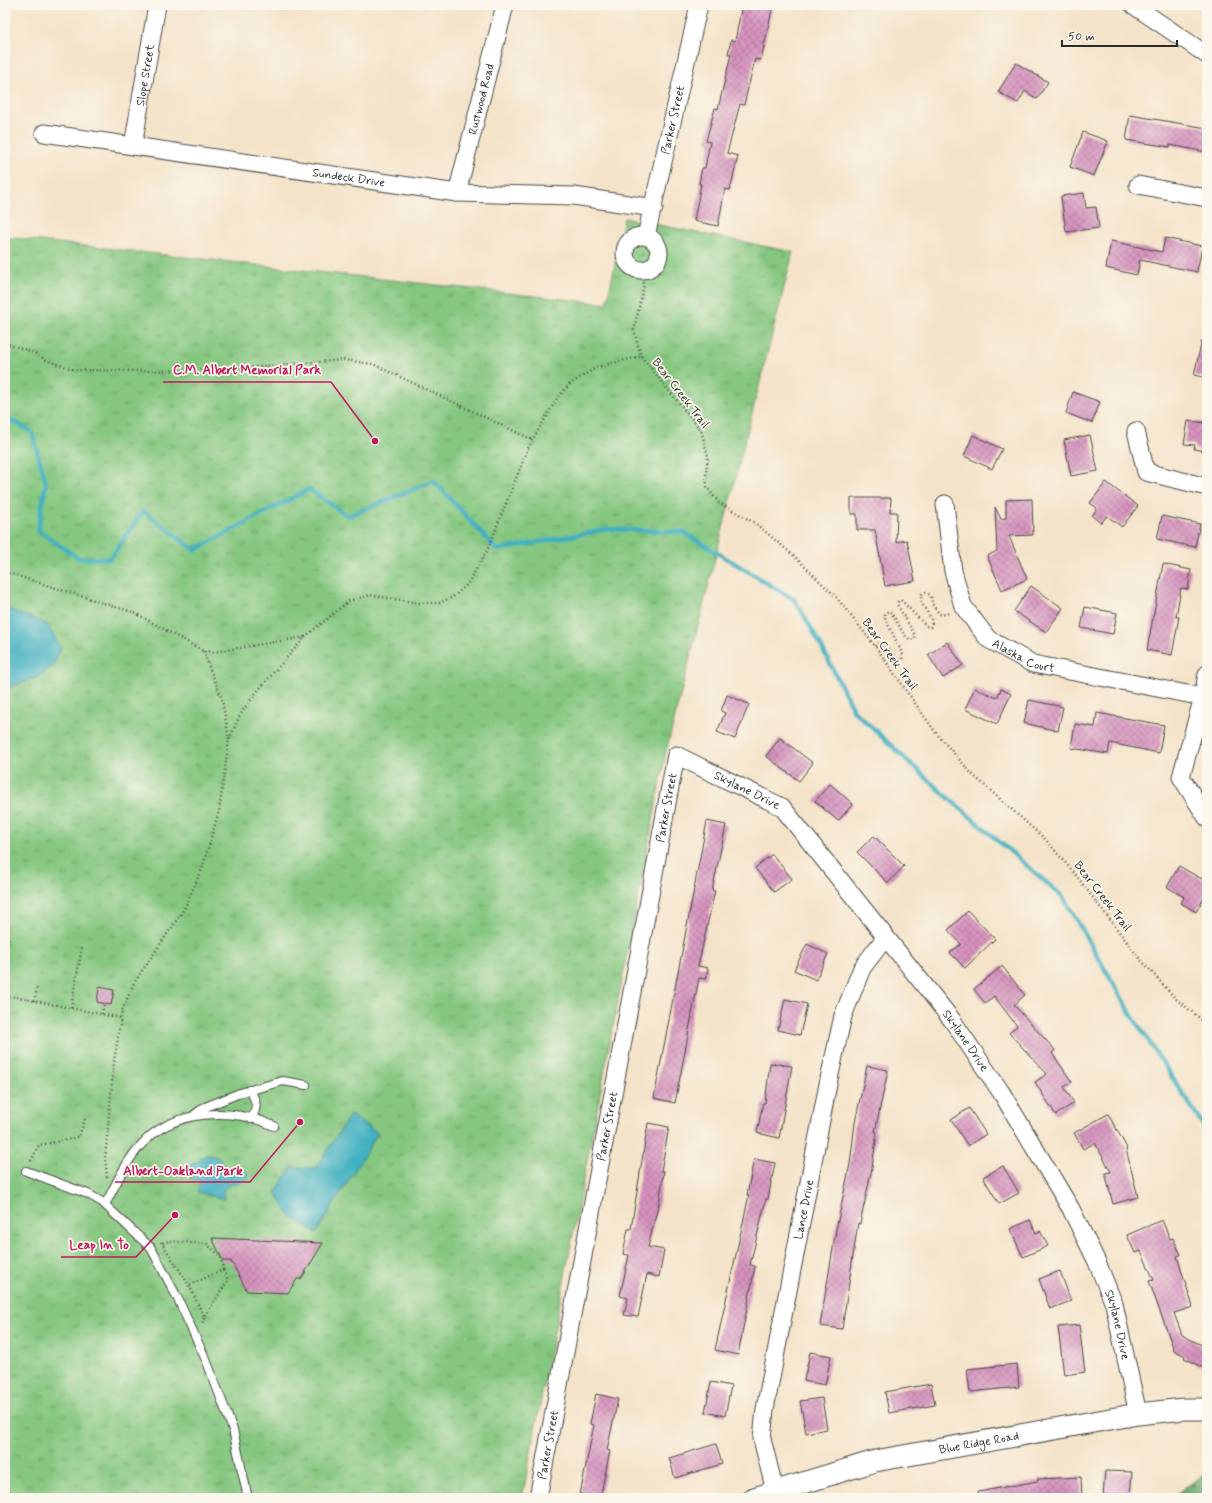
<svg xmlns="http://www.w3.org/2000/svg" width="1212" height="1503" font-family="Mynerve,sans-serif">
<style>
.forest{fill:url(#forest-firs);stroke:#4c6c4c}
.park{fill:url(#park-tufts);stroke:#587956}
.water{fill:#43b0c1;stroke:#376e76}
.lines{fill:none;stroke-linecap:round;stroke-linejoin:round}
.stream{stroke:#43b0c1;stroke-width:4.5}
.building{fill:url(#building-cross-hatch)}
.service-casing{stroke:#494743;stroke-width:10}
.minor-casing{stroke:#494743;stroke-width:19}
.tertiary-casing{stroke:#494743;stroke-width:23}
.path{stroke:#494743;stroke-width:2.5;stroke-dasharray:1 3;stroke-linecap:butt}
.service{stroke:#fff;stroke-width:8}
.minor{stroke:#fff;stroke-width:17}
.tertiary{stroke:#fff;stroke-width:21}
.labels{text-anchor:middle;stroke-width:3.5;stroke-linejoin:round;paint-order:stroke}
.street-label{font-size:12px;fill:#2b2b2b;stroke:#fbf7ec}
.leader{fill:none;stroke:#c2185b;stroke-width:1.5}
.callout-dot{fill:#c2185b;stroke:#fbf7ec;stroke-width:1.5}
.callout-label{font-size:13px;text-anchor:middle;font-weight:bold;fill:#c2185b;stroke:#fbf7ec;stroke-width:3.5;stroke-linejoin:round;paint-order:stroke}
</style>
<defs>
<pattern id="forest-firs" width="22" height="20" patternUnits="userSpaceOnUse"><rect width="22" height="20" fill="#6cac6e"/><path d="M5 1l3.5 6h-7zM16 11l3.5 6h-7z" fill="#598c5b"/></pattern>
<pattern id="park-tufts" width="24" height="20" patternUnits="userSpaceOnUse"><rect width="24" height="20" fill="#85c780"/><path d="M3 7l-1-3M5 7V3M7 7l1-3M15 17l-1-3M17 17v-4M19 17l1-3" fill="none" stroke="#6da269"/></pattern>
<pattern id="building-cross-hatch" width="8" height="8" patternUnits="userSpaceOnUse"><rect width="8" height="8" fill="#d693be"/><path d="M0 0l8 8M0 8l8-8" fill="none" stroke="#ae789b"/></pattern>
</defs>
<rect width="100%" height="100%" fill="#fbf7ec"/>
<filter id="ink" filterUnits="userSpaceOnUse"><feTurbulence type="fractalNoise" baseFrequency=".025" numOctaves="2"/><feDisplacementMap in="SourceGraphic" scale="8" xChannelSelector="R" yChannelSelector="G"/><feConvolveMatrix kernelMatrix="1 2 1 2 8 2 1 2 1" color-interpolation-filters="sRGB"/></filter>
<filter id="wash" filterUnits="userSpaceOnUse"><feTurbulence type="fractalNoise" baseFrequency=".012" numOctaves="4" result="noise"/><feDisplacementMap in="SourceGraphic" scale="16" xChannelSelector="R" yChannelSelector="G"/><feGaussianBlur stdDeviation="0.9" result="paint"/><feColorMatrix in="noise" values="0 0 0 0 0 0 0 0 0 0 0 0 0 0 0 0 0 1.4 0 .05"/><feComposite in="paint" operator="in"/></filter>
<g filter="url(#wash)">
<rect width="100%" height="100%" fill="#f4e3c9"/>
<path class="forest" d="M 1207,1472 L 1207,1498 L 1170,1498 Z"/>
<path class="park" d="M 624,218 L 793,252 L 666,752 L 522,1498 L 45,1498 L 5,1493 L 5,237 L 607,304 Z"/>
<path class="water" d="M 5,608 L 47,624 L 61,649 L 52,667 L 38,677 L 5,689 Z
M 350,1115 L 378,1133 L 316,1233 L 288,1214 L 276,1192 L 292,1167 L 316,1168 Z
M 207,1155 L 218,1157 L 227,1169 L 236,1171 L 244,1169 L 249,1175 L 247,1180 C 239,1184 229,1182 223,1191 L 224,1199 L 197,1192 L 200,1184 L 199,1180 L 190,1178 L 186,1173 L 188,1166 C 198,1163 199,1158 207,1155 Z"/>
<g class="lines">
<path class="stream" d="M 5,417 L 32,432 L 46,483 L 38,530 L 78,558 L 110,559 L 143,511 L 195,550 L 309,489 L 348,516 L 434,481 L 497,550 L 608,529 L 683,532 L 795,600 L 819,642 L 854,711 L 937,788 L 1063,897 L 1131,1014 L 1207,1131"/>
</g>
<g id="blocks">
<path class="building" d="M 742,5 L 773,5 L 761,60 L 755,59 L 744,105 L 740,104 L 727,153 L 738,156 L 730,190 L 725,189 L 718,226 L 694,221 L 701,184 L 699,184 L 702,168 L 705,168 L 710,142 L 706,141 L 715,108 L 718,109 L 731,54 L 728,54 L 731,40 L 735,41 Z
M 1016,63 L 1048,82 L 1037,99 L 1025,91 L 1018,103 L 998,92 Z
M 1130,115 L 1207,128 L 1207,152 L 1170,145 L 1170,147 L 1126,140 Z
M 1083,132 L 1108,141 L 1094,176 L 1070,167 Z
M 1084,193 L 1086,208 L 1096,207 L 1099,228 L 1066,232 L 1061,196 Z
M 1165,238 L 1202,246 L 1197,272 L 1140,260 L 1137,275 L 1106,268 L 1111,241 L 1162,252 Z
M 1202,340 L 1207,341 L 1207,378 L 1194,375 Z
M 1073,392 L 1100,402 L 1092,423 L 1066,413 Z
M 1188,421 L 1207,423 L 1207,451 L 1194,449 L 1195,445 L 1184,444 Z
M 973,435 L 1002,449 L 992,469 L 964,456 Z
M 1090,435 L 1098,471 L 1071,476 L 1064,440 Z
M 1106,482 L 1138,506 L 1122,527 L 1107,516 L 1101,523 L 1092,516 L 1097,508 L 1090,503 Z
M 851,498 L 891,498 L 890,512 L 897,512 L 896,542 L 907,540 L 915,581 L 885,586 L 875,530 L 857,530 L 857,514 L 851,514 Z
M 1032,499 L 1033,535 L 1009,536 L 1027,579 L 1002,590 L 987,556 L 997,551 L 995,507 L 1001,519 L 1006,518 L 1006,500 Z
M 1162,516 L 1200,524 L 1195,547 L 1157,539 Z
M 1163,564 L 1191,570 L 1188,589 L 1181,588 L 1176,617 L 1179,617 L 1172,655 L 1147,650 Z
M 1031,586 L 1063,608 L 1046,632 L 1014,611 Z
M 1085,607 L 1117,613 L 1113,634 L 1081,628 Z
M 947,642 L 963,665 L 943,678 L 928,655 Z
M 975,688 L 997,698 L 1001,689 L 1011,694 L 997,724 L 965,709 Z
M 727,695 L 749,704 L 735,739 L 717,732 L 725,713 L 721,711 Z
M 1029,700 L 1063,707 L 1058,731 L 1024,723 Z
M 1097,713 L 1164,725 L 1159,753 L 1110,743 L 1108,754 L 1071,748 L 1075,724 L 1095,727 Z
M 780,738 L 813,763 L 799,781 L 766,756 Z
M 830,784 L 853,804 L 838,821 L 815,801 Z
M 707,821 L 726,825 L 712,891 L 715,891 L 698,966 L 708,968 L 706,979 L 699,978 L 675,1103 L 654,1098 Z
M 874,836 L 904,866 L 888,883 L 857,852 Z
M 772,854 L 792,879 L 774,892 L 755,868 Z
M 1179,866 L 1207,882 L 1207,893 L 1196,912 L 1181,903 L 1184,897 L 1167,887 Z
M 968,911 L 995,939 L 965,968 L 950,953 L 961,944 L 948,930 Z
M 807,944 L 828,954 L 816,980 L 794,970 Z
M 1002,966 L 1025,995 L 1014,1005 L 1055,1050 L 1052,1053 L 1072,1082 L 1064,1087 L 1074,1103 L 1056,1115 L 1035,1082 L 1047,1074 L 1009,1033 L 1017,1026 L 994,996 L 985,1003 L 974,989 Z
M 99,987 L 114,990 L 111,1005 L 97,1002 Z
M 785,999 L 807,1004 L 800,1035 L 778,1030 Z
M 770,1063 L 792,1066 L 779,1138 L 757,1133 L 763,1103 L 765,1103 Z
M 867,1066 L 888,1070 L 875,1132 L 877,1132 L 872,1168 L 860,1224 L 858,1223 L 842,1329 L 820,1326 L 836,1230 L 850,1164 L 855,1123 Z
M 969,1108 L 986,1134 L 968,1146 L 951,1120 Z
M 1108,1114 L 1127,1148 L 1126,1149 L 1138,1197 L 1113,1204 L 1105,1173 L 1111,1172 L 1095,1143 L 1083,1149 L 1074,1133 Z
M 648,1123 L 669,1127 L 661,1171 L 664,1171 L 659,1202 L 648,1247 L 664,1250 L 659,1277 L 647,1274 L 638,1317 L 624,1315 L 628,1298 L 620,1296 L 629,1255 L 623,1254 L 628,1229 L 631,1229 Z
M 754,1159 L 775,1163 L 768,1199 L 766,1199 L 750,1265 L 755,1266 L 738,1355 L 715,1350 L 749,1195 L 747,1195 Z
M 1003,1166 L 1019,1193 L 999,1204 L 983,1177 Z
M 1030,1220 L 1036,1233 L 1040,1231 L 1048,1246 L 1023,1257 L 1010,1229 Z
M 1162,1220 L 1170,1239 L 1173,1238 L 1181,1255 L 1177,1256 L 1193,1307 L 1174,1313 L 1182,1335 L 1207,1348 L 1207,1369 L 1184,1358 L 1185,1356 L 1174,1350 L 1149,1281 L 1154,1280 L 1141,1251 L 1135,1253 L 1127,1235 Z
M 212,1238 L 323,1243 L 301,1279 L 297,1279 L 288,1293 L 247,1291 L 231,1261 L 223,1261 Z
M 1060,1271 L 1071,1301 L 1050,1309 L 1039,1279 Z
M 1079,1325 L 1085,1372 L 1064,1375 L 1058,1327 Z
M 810,1352 L 831,1356 L 825,1385 L 804,1381 Z
M 1017,1364 L 1019,1387 L 970,1392 L 967,1369 Z
M 711,1382 L 731,1386 L 725,1416 L 705,1412 Z
M 931,1384 L 935,1405 L 889,1413 L 885,1392 Z
M 596,1394 L 618,1399 L 607,1450 L 610,1451 L 600,1498 L 580,1495 L 594,1425 L 590,1424 Z
M 822,1398 L 827,1429 L 806,1433 L 800,1401 Z
M 716,1444 L 722,1464 L 675,1478 L 669,1458 Z
M 1105,1471 L 1132,1472 L 1130,1498 L 1103,1498 Z
M 1081,1477 L 1082,1498 L 979,1498 L 978,1492 L 1038,1481 L 1038,1479 Z"/>
</g>
</g>
<g filter="url(#ink)">
<use href="#blocks" fill-opacity="0" stroke="#494743" stroke-width="1"/>
<g class="lines">
<g class="service-casing">
<path id="service" d="M 249,1090 C 257,1100 258,1108 251,1119
M 193,1116 L 203,1108 L 240,1093 L 283,1081 L 306,1085
M 26,1171 L 88,1194 L 102,1202 L 151,1248 L 177,1297 L 207,1362 L 233,1430 L 248,1498
M 105,1205 C 115,1186 127,1159 142,1144 C 174,1109 232,1107 274,1126"/>
</g>
<g class="minor-casing">
<g id="minor">
<path d="M 1133,5 L 1207,55"/>
<path id="s1" d="M 44,133 L 457,193 L 574,196 L 654,208"/>
<path id="s2" d="M 133,146 L 157,5"/>
<path d="M 1138,185 L 1207,198"/>
<path id="s3" d="M 457,193 L 505,5"/>
<circle cx="642" cy="253" r="17"/>
<path id="s4" d="M 646,236 L 699,5"/>
<path d="M 1136,431 L 1146,472 L 1207,487"/>
<path id="s5" d="M 945,504 L 953,571 L 963,606 L 988,639 L 1033,664 L 1203,697"/>
<path d="M 1207,674 L 1203,697 L 1181,777 L 1207,818"/>
<path id="s6" d="M 775,1491 L 762,1439 L 765,1409 L 829,1079 L 843,1016 L 862,968 L 885,938"/>
<path id="s7" d="M 538,1498 L 676,755 L 782,807 L 952,1020 L 1001,1092 L 1071,1209 L 1097,1262 L 1114,1304 L 1138,1414"/>
</g>
</g>
<g class="tertiary-casing">
<g id="tertiary">
<path id="s8" d="M 754,1498 L 875,1461 L 1138,1414 L 1184,1409 L 1207,1409"/>
</g>
</g>
<path class="path" d="M 640,271 L 644,284 L 634,330 L 641,356 L 701,430 L 708,456 L 706,473 L 707,487 L 719,503 L 755,523 L 793,555 L 836,597 L 875,646 L 936,733 L 973,775 L 1045,839 L 1075,874 L 1140,959 L 1175,998 L 1207,1024
M 5,343 L 32,352 L 50,362 L 76,370 L 150,371 L 228,369 L 344,360 L 373,364 L 533,440
M 5,572 L 135,613 L 203,651 L 214,652 L 305,637
M 875,646 L 880,643 L 885,645 L 897,659 L 902,660 L 903,655 L 885,618 L 885,613 L 889,611 C 898,619 900,634 911,640 L 915,638 L 915,635 L 898,606 L 898,602 L 901,600 L 926,626 L 930,627 L 932,625 C 932,613 918,606 922,594 L 926,592 L 931,596 L 933,606 L 941,615 L 950,613
M 203,651 L 222,699 L 229,740
M 5,959 L 9,936
M 5,995 L 121,1018
M 34,1001 L 37,988
M 71,1008 L 82,947
M 102,1014 L 104,1003
M 31,1161 L 39,1145 L 71,1139 L 79,1136 L 86,1116
M 107,1177 L 105,1158 L 114,1062 L 122,1011 L 134,983 L 184,909 L 202,869 L 219,811 L 229,740 L 240,715 L 255,694 L 305,637 L 349,601 L 370,595 L 420,603 L 439,603 L 453,597 L 467,585 L 487,551 L 529,446 L 558,397 L 570,384 L 597,367 L 641,356
M 161,1242 L 189,1285 L 205,1319 L 201,1324
M 163,1243 L 168,1241 L 207,1244 L 221,1257 L 223,1270 L 189,1285
M 203,1319 L 228,1280 L 223,1270"/>
<use href="#service" class="service"/>
<use href="#minor" class="minor"/>
<use href="#tertiary" class="tertiary"/>
</g>
</g>
<g class="labels">
<g class="street-label">
<text dy="4" stroke="none"><textPath href="#s2" startOffset="72">Slope Street</textPath></text>
<text dy="4" stroke="none"><textPath href="#s3" startOffset="97">Rustwood Road</textPath></text>
<text dy="4" stroke="none"><textPath href="#s4" startOffset="119">Parker Street</textPath></text>
<text dy="4" stroke="none"><textPath href="#s1" startOffset="308">Sundeck Drive</textPath></text>
<text transform="translate(681 393) rotate(52)" y="4">Bear Creek Trail</text>
<text transform="translate(890 654) rotate(54)" y="4">Bear Creek Trail</text>
<text dy="4" stroke="none"><textPath href="#s5" startOffset="185">Alaska Court</textPath></text>
<text dy="4" stroke="none"><textPath href="#s7" startOffset="835">Skylane Drive</textPath></text>
<text dy="4" stroke="none"><textPath href="#s7" startOffset="702">Parker Street</textPath></text>
<text transform="translate(1103 896) rotate(52)" y="4">Bear Creek Trail</text>
<text dy="4" stroke="none"><textPath href="#s7" startOffset="1171">Skylane Drive</textPath></text>
<text dy="4" stroke="none"><textPath href="#s7" startOffset="378">Parker Street</textPath></text>
<text dy="4" stroke="none"><textPath href="#s6" startOffset="287">Lance Drive</textPath></text>
<text dy="4" stroke="none"><textPath href="#s7" startOffset="1495">Skylane Drive</textPath></text>
<text dy="4" stroke="none"><textPath href="#s8" startOffset="232">Blue Ridge Road</textPath></text>
<text dy="4" stroke="none"><textPath href="#s7" startOffset="54">Parker Street</textPath></text>
</g>
</g>
<path class="leader" d="M375 441L331 382H163M300 1122L250 1182H115M175 1215L136 1257H61"/>
<g class="callout-dot">
<circle cx="375" cy="441" r="4"/>
<circle cx="300" cy="1122" r="4"/>
<circle cx="175" cy="1215" r="4"/>
</g>
<g class="callout-label">
<text x="247" y="374">C.M. Albert Memorial Park</text>
<text x="183" y="1175">Albert-Oakland Park</text>
<text x="99" y="1249">Leap In To</text>
</g>
<rect width="1212" height="1503" fill="none" stroke="#fbf7ec" stroke-width="20"/>
<path d="M1062 40v6h115v-6" fill="none" stroke="#2b2b2b" stroke-width="2"/>
<text x="1068" y="40" font-size="12" fill="#2b2b2b" stroke="#fbf7ec" stroke-width="3" paint-order="stroke">50 m</text>
</svg>
